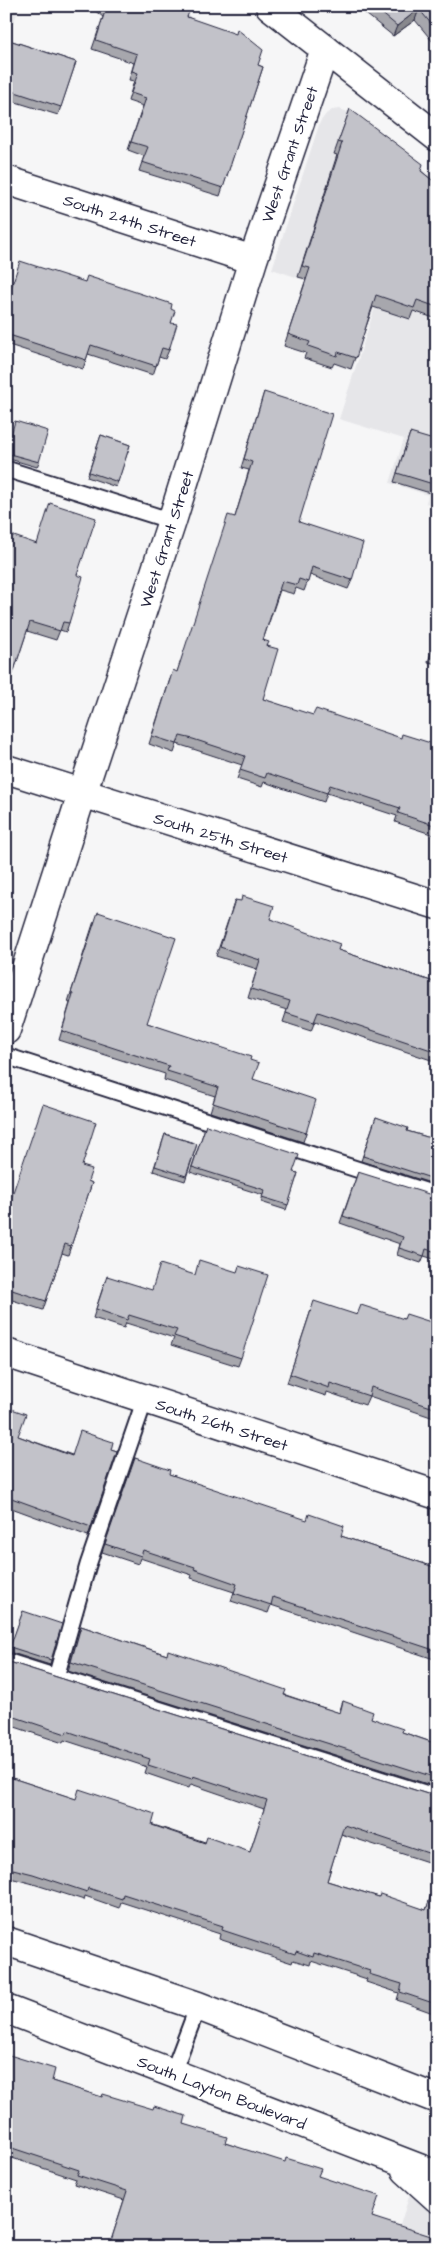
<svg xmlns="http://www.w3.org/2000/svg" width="443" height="2253" font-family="'Architects Daughter',sans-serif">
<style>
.built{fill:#e6e6e9}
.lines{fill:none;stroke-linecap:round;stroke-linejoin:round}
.lane-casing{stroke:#22223b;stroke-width:19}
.street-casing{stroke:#22223b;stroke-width:31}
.secondary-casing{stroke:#22223b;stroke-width:31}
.primary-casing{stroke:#22223b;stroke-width:31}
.lane{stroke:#fff;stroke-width:15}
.street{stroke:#fff;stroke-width:28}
.secondary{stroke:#fff;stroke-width:28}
.primary{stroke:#fff;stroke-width:28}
.wall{fill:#a7a7ad;stroke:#22223b}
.shaded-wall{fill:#88888d;stroke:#22223b}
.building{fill:#c2c2c9;stroke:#22223b}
.labels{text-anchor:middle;stroke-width:4;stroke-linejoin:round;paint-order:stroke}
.street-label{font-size:16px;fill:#22223b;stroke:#fff}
</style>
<rect width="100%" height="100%" fill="#f6f6f7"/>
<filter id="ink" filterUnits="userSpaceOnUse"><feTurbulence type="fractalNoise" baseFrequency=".02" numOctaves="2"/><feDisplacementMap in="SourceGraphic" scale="10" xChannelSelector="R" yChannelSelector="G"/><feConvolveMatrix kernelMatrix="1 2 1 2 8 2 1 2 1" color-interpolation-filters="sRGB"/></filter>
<g filter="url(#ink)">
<path class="built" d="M 6,6 L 20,6 L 13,24 L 6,22 Z
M 340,109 L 348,112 L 437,181 L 437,507 L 426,503 L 428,495 L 390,483 L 404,439 L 339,419 L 376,304 L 272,269 L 320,122 L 326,114 L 332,110 Z
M 415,2178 L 437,2198 L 437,2247 L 393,2247 Z"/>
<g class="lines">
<g class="lane-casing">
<path id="lane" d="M 6,469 L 172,521
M 6,1056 L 437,1195
M 6,1661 L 437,1797
M 56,1677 L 88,1565 L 145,1399
M 173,2072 L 198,2006"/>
</g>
<g class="street-casing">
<path id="street" d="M 6,180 L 253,260
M 6,769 L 437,905
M 6,1030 L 82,794 L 172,521 L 253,260 L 325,49
M 6,1353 L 437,1495"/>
</g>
<g class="secondary-casing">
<path id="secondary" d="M 270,6 L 437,137"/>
</g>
<g class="primary-casing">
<path id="primary" d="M 6,1941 L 198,2006 L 437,2099
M 6,2009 L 437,2175
M 406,2170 L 437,2198"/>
</g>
<use href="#lane" class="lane"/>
<use href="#street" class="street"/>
<use href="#secondary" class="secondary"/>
<use href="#primary" class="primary"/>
</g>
<path class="wall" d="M 89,6 L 172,6 L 258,65 L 263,67 L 220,196 L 139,171 L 144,156 L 128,150 L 143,106 L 128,101 L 134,81 L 129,80 L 134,63 L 92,49 L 103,17 Z
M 356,6 L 437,6 L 437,47 L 415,20 L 393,36 Z
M 6,39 L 76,62 L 58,115 L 6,99 Z
M 350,109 L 421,171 L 437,184 L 437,319 L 413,311 L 410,319 L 373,307 L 351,369 L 334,363 L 332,367 L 304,358 L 306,353 L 284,346 L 306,279 L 298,277 L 337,155 L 334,154 Z
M 85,282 L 171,309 L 171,323 L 169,350 L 165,359 L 159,357 L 153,375 L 88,354 L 83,369 L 6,344 L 6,302 Z
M 264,392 L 299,522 L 352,580 L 348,589 L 310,575 L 304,591 L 296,588 L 294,594 L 280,590 L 263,640 L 268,646 L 263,699 L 437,760 L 437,836 L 395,822 L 397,816 L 327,793 L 324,802 L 264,782 L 262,787 L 237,779 L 242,765 L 190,748 L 177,744 L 174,753 L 149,744 L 170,679 L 177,672 L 235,517 L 249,470 L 241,468 Z
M 410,433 L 437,473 L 430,493 L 394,482 Z
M 101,435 L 130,445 L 116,487 L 87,477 Z
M 6,449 L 39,462 L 37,467 L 6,458 Z
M 11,535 L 77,575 L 69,623 L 66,632 L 60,630 L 56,640 L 27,631 L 6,695 L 6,548 Z
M 437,635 L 437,664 L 428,662 Z
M 235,900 L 270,919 L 338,950 L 437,983 L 437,1062 L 315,1021 L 311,1031 L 283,1022 L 287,1010 L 248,998 L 257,969 L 216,956 Z
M 94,921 L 147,1023 L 250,1060 L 253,1079 L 306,1133 L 303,1142 L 210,1112 L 215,1096 L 164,1080 L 165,1074 L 59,1040 L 70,1003 L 68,1002 Z
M 376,1117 L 407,1131 L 437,1140 L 437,1185 L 361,1161 Z
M 206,1125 L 293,1172 L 298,1173 L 286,1210 L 261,1202 L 263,1195 L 190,1172 Z
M 165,1134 L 197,1144 L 185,1181 L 153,1171 Z
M 82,1166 L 88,1181 L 92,1183 L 68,1255 L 62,1253 L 43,1310 L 6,1298 L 6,1212 Z
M 358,1172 L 430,1212 L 437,1215 L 437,1260 L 424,1256 L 421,1263 L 397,1255 L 400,1244 L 340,1223 Z
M 104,1284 L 241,1358 L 238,1366 L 171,1345 L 174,1338 L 126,1323 L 124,1328 L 93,1318 Z
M 311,1310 L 357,1315 L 404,1319 L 437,1324 L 437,1419 L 369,1396 L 365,1405 L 327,1392 L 326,1396 L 287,1383 Z
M 6,1407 L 18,1436 L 72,1455 L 111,1450 L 117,1452 L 88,1536 L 6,1506 Z
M 135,1458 L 169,1474 L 341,1536 L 437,1568 L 437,1660 L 271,1605 L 268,1613 L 231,1601 L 234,1592 L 191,1578 L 192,1575 L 140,1558 L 138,1564 L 102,1552 Z
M 23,1611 L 51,1660 L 50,1665 L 9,1652 Z
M 81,1626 L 339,1713 L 343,1701 L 371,1718 L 402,1732 L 437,1744 L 437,1787 L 68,1671 Z
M 6,1661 L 437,1797 L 437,1865 L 341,1834 L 327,1881 L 379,1897 L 426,1910 L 437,1877 L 437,2011 L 434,2010 L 433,2013 L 397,2000 L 399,1993 L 366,1982 L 367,1979 L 311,1961 L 310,1965 L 293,1960 L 292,1963 L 219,1939 L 220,1934 L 121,1902 L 119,1908 L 85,1896 L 84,1900 L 30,1883 L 10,1878 L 10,1880 L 6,1879 L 6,1776 L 205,1842 L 250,1852 L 264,1809 L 191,1784 L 189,1788 L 145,1773 L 147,1767 L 64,1740 L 63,1743 L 6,1724 Z
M 6,2054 L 52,2081 L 184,2124 L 225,2143 L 318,2176 L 372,2217 L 437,2247 L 109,2247 L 124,2200 L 74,2184 L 76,2179 L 6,2156 Z"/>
<path class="shaded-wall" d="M 419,9 L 415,20 L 393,36 L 397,26 Z"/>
<path class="building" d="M 104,6 L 172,6 L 189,12 L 187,17 L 236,34 L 237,29 L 263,50 L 258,65 L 263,67 L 223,188 L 142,162 L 148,147 L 131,142 L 146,98 L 131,93 L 138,73 L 132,71 L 137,54 L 96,40 L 106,8 Z
M 373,6 L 437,6 L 437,31 L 419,9 L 397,26 Z
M 6,39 L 76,62 L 61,107 L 6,89 Z
M 350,109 L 423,164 L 421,171 L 437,184 L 437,307 L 417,300 L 414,308 L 376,295 L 356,358 L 338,352 L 337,356 L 308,346 L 310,342 L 288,334 L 310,268 L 302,266 L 342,143 L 338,142 Z
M 20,261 L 85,282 L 87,276 L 172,304 L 171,309 L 175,311 L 171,323 L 177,324 L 169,350 L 162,348 L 156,366 L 91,345 L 86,360 L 6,334 L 6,303 Z
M 264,392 L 332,414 L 299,522 L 363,543 L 352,580 L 312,567 L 308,582 L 299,579 L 297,585 L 282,581 L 263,640 L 269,642 L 267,646 L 278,649 L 263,699 L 313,715 L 316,709 L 401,738 L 402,734 L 437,745 L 437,748 L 433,759 L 437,760 L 437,826 L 398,813 L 400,808 L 330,785 L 327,793 L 267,773 L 265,778 L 240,770 L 245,756 L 193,739 L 180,736 L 177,744 L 152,736 L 173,670 L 177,672 L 228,515 L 235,517 L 252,462 L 244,459 Z
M 15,421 L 48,431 L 39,462 L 6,453 Z
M 410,433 L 437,441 L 437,473 L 433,484 L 397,473 Z
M 101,435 L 130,445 L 118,482 L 89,472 Z
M 50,503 L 96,518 L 77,575 L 83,577 L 69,623 L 63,622 L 60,631 L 30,622 L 6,695 L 6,549 L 11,535 L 37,544 Z
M 437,636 L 437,653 L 432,652 Z
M 242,896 L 274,906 L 270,919 L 340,944 L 338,950 L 437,983 L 437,1052 L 318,1012 L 314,1022 L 286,1013 L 290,1001 L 251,989 L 260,960 L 220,947 L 235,900 L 241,901 Z
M 98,912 L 176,938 L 147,1023 L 251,1057 L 250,1060 L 259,1063 L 253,1079 L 316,1100 L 306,1133 L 213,1103 L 218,1087 L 167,1071 L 169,1066 L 62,1031 L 73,994 L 71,993 Z
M 43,1104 L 96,1122 L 82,1166 L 92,1169 L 88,1181 L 92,1183 L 71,1246 L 65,1244 L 46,1301 L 6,1288 L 6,1213 Z
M 376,1117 L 408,1128 L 407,1131 L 437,1140 L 437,1180 L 363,1156 Z
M 206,1125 L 299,1155 L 293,1172 L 298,1173 L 288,1205 L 262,1197 L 265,1190 L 192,1167 Z
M 165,1134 L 197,1144 L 186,1176 L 155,1166 Z
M 358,1172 L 435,1196 L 430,1212 L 437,1215 L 437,1252 L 426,1249 L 424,1256 L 399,1248 L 403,1237 L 343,1216 Z
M 199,1260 L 237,1272 L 239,1266 L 268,1275 L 241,1358 L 174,1336 L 177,1330 L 129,1315 L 127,1320 L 96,1309 L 107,1276 L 152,1290 L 160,1264 L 195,1275 Z
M 314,1301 L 357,1315 L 361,1305 L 404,1319 L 406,1314 L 437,1324 L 437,1409 L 371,1387 L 369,1396 L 330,1383 L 329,1388 L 290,1374 Z
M 6,1407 L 26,1414 L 18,1436 L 72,1456 L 80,1431 L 113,1442 L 111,1450 L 117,1452 L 91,1527 L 6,1496 Z
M 135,1458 L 170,1470 L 169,1474 L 307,1520 L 309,1514 L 344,1526 L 341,1536 L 437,1568 L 437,1651 L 273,1597 L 271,1605 L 234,1593 L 237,1584 L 194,1569 L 195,1567 L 143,1550 L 141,1556 L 105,1544 Z
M 23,1611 L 62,1624 L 51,1660 L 10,1647 Z
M 81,1626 L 167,1655 L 168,1650 L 286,1690 L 284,1695 L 340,1713 L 343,1701 L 373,1712 L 371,1718 L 403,1729 L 402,1732 L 437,1744 L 437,1778 L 71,1662 Z
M 6,1661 L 437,1797 L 437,1856 L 344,1825 L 327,1881 L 379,1897 L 380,1894 L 426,1910 L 437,1878 L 436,2004 L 400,1992 L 402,1984 L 369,1974 L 370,1971 L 314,1953 L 313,1957 L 296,1951 L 295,1954 L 222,1930 L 223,1926 L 123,1894 L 122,1899 L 88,1888 L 87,1892 L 33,1874 L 13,1869 L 13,1871 L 6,1869 L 6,1776 L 76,1799 L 79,1789 L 155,1814 L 152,1825 L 205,1843 L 207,1837 L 250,1852 L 267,1800 L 193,1776 L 192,1779 L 148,1765 L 150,1759 L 67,1731 L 66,1734 L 6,1714 Z
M 6,2054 L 55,2069 L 52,2081 L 102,2097 L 103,2094 L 153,2109 L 154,2106 L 186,2116 L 184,2124 L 227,2137 L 225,2143 L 285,2162 L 286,2158 L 321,2169 L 318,2176 L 379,2196 L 372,2217 L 437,2238 L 437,2247 L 313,2247 L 302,2243 L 300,2247 L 109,2247 L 127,2191 L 77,2175 L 79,2170 L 6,2146 Z"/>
</g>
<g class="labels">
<g class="street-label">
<text transform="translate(289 154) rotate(-71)" y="6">West Grant Street</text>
<text transform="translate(130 220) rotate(18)" y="6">South 24th Street</text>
<text transform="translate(166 539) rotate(-72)" y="6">West Grant Street</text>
<text transform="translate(221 837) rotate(17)" y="6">South 25th Street</text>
<text transform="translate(222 1424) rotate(18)" y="6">South 26th Street</text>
<text transform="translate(222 2092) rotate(21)" y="6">South Layton Boulevard</text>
</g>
</g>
<rect width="443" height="2253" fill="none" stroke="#fff" stroke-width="25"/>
<rect x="12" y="12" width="418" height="2228" fill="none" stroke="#22223b" stroke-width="2" filter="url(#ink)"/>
</svg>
